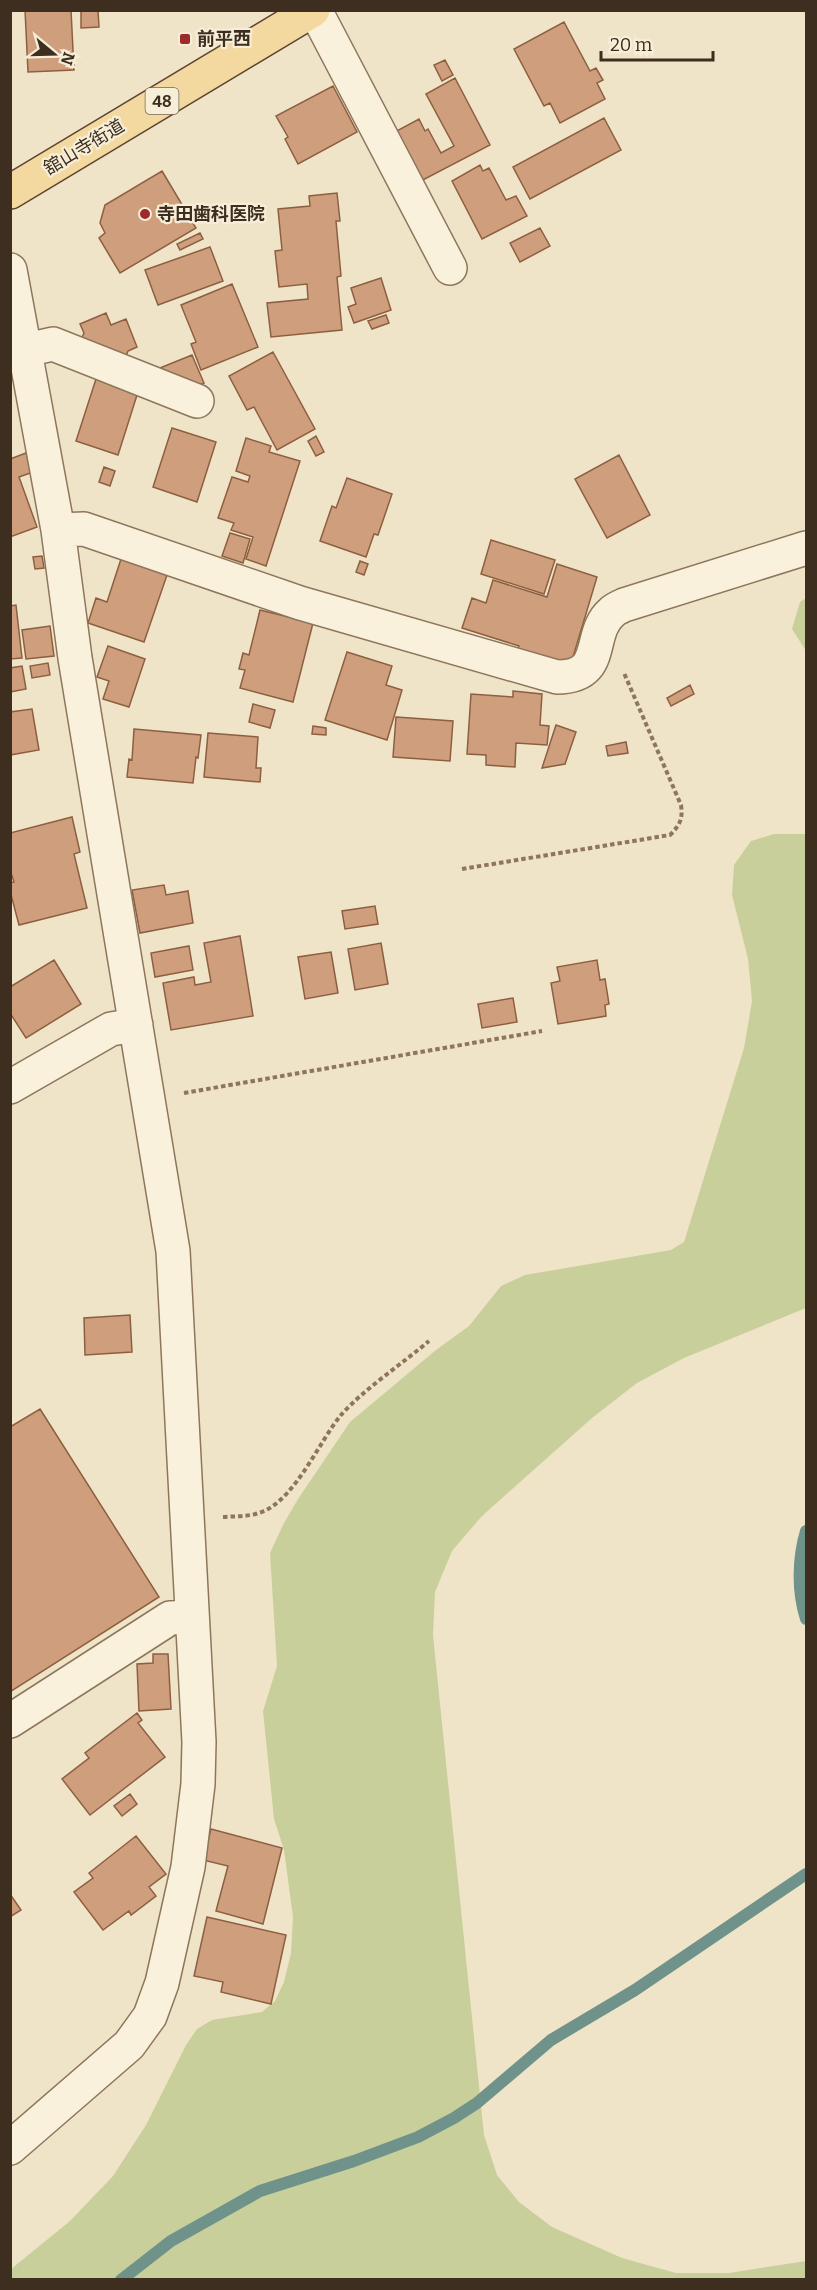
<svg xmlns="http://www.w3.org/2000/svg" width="817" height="2290" font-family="Bitter,'Noto Sans JP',serif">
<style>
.green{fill:#c9cf9b}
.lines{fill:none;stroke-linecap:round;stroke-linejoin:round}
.stream{stroke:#6f938a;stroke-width:12}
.building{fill:#cf9f7d;stroke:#8d5f41;stroke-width:1.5}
.minor-casing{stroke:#8d765c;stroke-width:36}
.primary-casing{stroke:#5b4430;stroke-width:36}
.path{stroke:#8d765c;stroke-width:4;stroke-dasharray:4.5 3;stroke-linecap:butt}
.minor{stroke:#faf1dc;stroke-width:33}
.primary{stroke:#f3d9a0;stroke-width:33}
.poi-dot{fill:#9e2a2b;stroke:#f7eed8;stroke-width:2}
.labels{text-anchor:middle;stroke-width:4.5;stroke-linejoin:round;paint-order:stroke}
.shield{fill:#f7eed8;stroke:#756857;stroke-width:1.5}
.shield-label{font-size:16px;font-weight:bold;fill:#3d2e20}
.poi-label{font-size:18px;font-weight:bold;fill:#3d2e20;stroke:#f7eed8;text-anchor:start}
.street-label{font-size:18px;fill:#3d2e20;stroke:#f7eed8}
</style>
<rect width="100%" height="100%" fill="#f0e4c8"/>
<path class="green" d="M 806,598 L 806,651 L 792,629 L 800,602 Z
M 774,834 L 806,834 L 806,1308 L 684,1358 L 637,1383 L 592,1418 L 482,1516 L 452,1551 L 435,1592 L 433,1635 L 484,2135 L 497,2175 L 519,2202 L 552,2227 L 622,2258 L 676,2273 L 729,2273 L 806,2261 L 806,2279 L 11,2279 L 11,2269 L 70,2221 L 113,2176 L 146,2125 L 186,2045 L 197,2029 L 212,2020 L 262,2012 L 275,2001 L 284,1982 L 291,1953 L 293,1917 L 284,1850 L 274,1819 L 263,1711 L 277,1666 L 270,1553 L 284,1523 L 298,1499 L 350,1422 L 436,1350 L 469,1326 L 501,1286 L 525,1275 L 671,1250 L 684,1242 L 744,1048 L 752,1001 L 748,959 L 732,895 L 734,865 L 751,841 Z"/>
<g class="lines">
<path class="stream" d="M 806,1531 C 798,1558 797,1591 806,1619
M 121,2280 L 171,2241 L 260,2191 L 354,2161 L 418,2137 L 454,2118 L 477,2103 L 551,2040 L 635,1990 L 806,1874"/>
</g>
<path class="building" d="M 25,10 L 71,10 L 74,70 L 28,72 Z
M 81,10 L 98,10 L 99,27 L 81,28 Z
M 564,22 L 590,71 L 596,68 L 603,80 L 597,83 L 605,99 L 560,123 L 550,103 L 544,106 L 514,49 Z
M 445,60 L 453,75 L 442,81 L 434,65 Z
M 455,78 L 490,145 L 419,182 L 393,133 L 419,119 L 425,131 L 428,129 L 441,153 L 454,146 L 426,94 Z
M 333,86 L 357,132 L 298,164 L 285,139 L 288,137 L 276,116 Z
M 604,118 L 621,150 L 530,199 L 513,167 Z
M 480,165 L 483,171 L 489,168 L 506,200 L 516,196 L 527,216 L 482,239 L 452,181 Z
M 162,171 L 196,228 L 120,273 L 99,238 L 105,233 L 100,223 L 105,205 Z
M 337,193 L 340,221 L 336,221 L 341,276 L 337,277 L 342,330 L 271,337 L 267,303 L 308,299 L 307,284 L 279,287 L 275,251 L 282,250 L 278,209 L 310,206 L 309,196 Z
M 540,228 L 550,246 L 520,262 L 510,243 Z
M 200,233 L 203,239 L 180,250 L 177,244 Z
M 210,247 L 223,281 L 158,305 L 145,270 Z
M 381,278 L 391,310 L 354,323 L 348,307 L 356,304 L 351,288 Z
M 232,284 L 258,347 L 201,370 L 191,344 L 196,342 L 181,305 Z
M 106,313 L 111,325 L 126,319 L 137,347 L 128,351 L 123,364 L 78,346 L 84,333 L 80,324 Z
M 386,315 L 389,323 L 372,329 L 368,321 Z
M 273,352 L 315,429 L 277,450 L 254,407 L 247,410 L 229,376 Z
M 192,355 L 204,383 L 185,391 L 155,370 Z
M 96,379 L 138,392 L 118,455 L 76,441 Z
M 172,428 L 216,442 L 197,502 L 153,487 Z
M 316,436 L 324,452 L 316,456 L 308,441 Z
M 246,438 L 271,446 L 269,452 L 300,461 L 266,566 L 246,559 L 253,537 L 231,530 L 234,523 L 218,518 L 232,477 L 248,482 L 250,476 L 236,471 Z
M 26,453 L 33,472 L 19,477 L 37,527 L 10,537 L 10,459 Z
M 619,455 L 650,515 L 607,538 L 575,479 Z
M 104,467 L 115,471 L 110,486 L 99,482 Z
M 347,478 L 392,494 L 378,535 L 374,534 L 366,557 L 320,541 L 332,506 L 336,508 Z
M 230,533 L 250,539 L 243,563 L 222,556 Z
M 491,540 L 555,560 L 544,594 L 481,574 Z
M 42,556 L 44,568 L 35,569 L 33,557 Z
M 121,559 L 167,575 L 144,642 L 88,623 L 96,598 L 107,602 Z
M 360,561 L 368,564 L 364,575 L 356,572 Z
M 557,564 L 597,577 L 570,667 L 517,650 L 519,646 L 462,628 L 472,598 L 486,603 L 493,580 L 547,597 Z
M 16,605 L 22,658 L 10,659 L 10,606 Z
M 260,610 L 313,623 L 293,702 L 240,688 L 245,670 L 239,669 L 243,653 L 249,655 Z
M 50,626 L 54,656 L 26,659 L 22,630 Z
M 108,646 L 145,659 L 129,707 L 103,699 L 109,681 L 97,677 Z
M 347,652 L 392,666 L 386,685 L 402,690 L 387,740 L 325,720 Z
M 48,663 L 50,675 L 32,678 L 30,666 Z
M 22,666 L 26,689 L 10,692 L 10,668 Z
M 690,685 L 694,694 L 671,706 L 667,698 Z
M 513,691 L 542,694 L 540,725 L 549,726 L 547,745 L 516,743 L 515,767 L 486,765 L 486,755 L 467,754 L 471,694 L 513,697 Z
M 253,704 L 275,710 L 270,728 L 249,722 Z
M 32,709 L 39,750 L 10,755 L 10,712 Z
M 396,717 L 453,721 L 450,761 L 393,757 Z
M 556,725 L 576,732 L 565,764 L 542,768 Z
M 313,726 L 326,728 L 326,735 L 312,734 Z
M 134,729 L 201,735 L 198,758 L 196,757 L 193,783 L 127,777 L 129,759 L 132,760 Z
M 208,733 L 258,737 L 256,768 L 261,768 L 260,782 L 204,777 Z
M 626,742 L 628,753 L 608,756 L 606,746 Z
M 72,817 L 80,852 L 74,854 L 87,908 L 19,925 L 10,891 L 10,883 L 14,882 L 10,870 L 10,833 Z
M 164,885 L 166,895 L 188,891 L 193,923 L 140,933 L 132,890 Z
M 375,906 L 378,924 L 345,929 L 342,911 Z
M 240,936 L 253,1016 L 171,1030 L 163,983 L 194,977 L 195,985 L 211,982 L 204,943 Z
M 381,943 L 388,984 L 355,990 L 348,949 Z
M 189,946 L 193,970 L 155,977 L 151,953 Z
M 331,952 L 338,993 L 305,999 L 298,957 Z
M 54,960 L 81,1004 L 26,1038 L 10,1013 L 10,987 Z
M 597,960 L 600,980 L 605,979 L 609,1004 L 605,1005 L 606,1016 L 558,1024 L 551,983 L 560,981 L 557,967 Z
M 513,998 L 517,1022 L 482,1028 L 478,1004 Z
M 130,1315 L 132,1352 L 85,1355 L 84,1318 Z
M 40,1409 L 159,1597 L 10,1692 L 10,1427 Z
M 153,1654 L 168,1654 L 171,1709 L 139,1711 L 137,1664 L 153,1663 Z
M 137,1713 L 142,1720 L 138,1723 L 165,1757 L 90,1815 L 62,1779 L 89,1758 L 85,1753 Z
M 130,1794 L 137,1804 L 122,1816 L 114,1806 Z
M 211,1829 L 282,1848 L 263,1924 L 216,1911 L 228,1866 L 203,1860 Z
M 136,1836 L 166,1874 L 149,1887 L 156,1896 L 131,1915 L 129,1911 L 103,1930 L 74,1892 L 93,1878 L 89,1873 Z
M 10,1894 L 21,1910 L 10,1917 Z
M 207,1917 L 286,1935 L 271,2004 L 221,1992 L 223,1982 L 194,1976 Z"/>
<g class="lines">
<g class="minor-casing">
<path id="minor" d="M 315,10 L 450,268
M 10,270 L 58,530 L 75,658 L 173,1251 L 199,1742 L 198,1784 L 188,1867 L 162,1983 L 150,2016 L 129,2045 L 10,2148
M 26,350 L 53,344 L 197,401
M 58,530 L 84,529 L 300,603 L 557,677 C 608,677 586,634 612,612 C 615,609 620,607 624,605 L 806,548
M 10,1087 L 111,1029 L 136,1025
M 10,1721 L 170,1618 L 192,1617"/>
</g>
<g class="primary-casing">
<path id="primary" d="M 10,192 L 313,10"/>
</g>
<path class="path" d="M 462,869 L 670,835 C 680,825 683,819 681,805 L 624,673
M 184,1093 L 542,1031
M 223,1517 C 237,1516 251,1517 264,1511 C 296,1497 319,1442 341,1415 C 363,1390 403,1363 429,1341"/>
<use href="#minor" class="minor"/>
<use href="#primary" class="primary"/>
</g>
<g class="poi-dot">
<rect x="179" y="33" width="12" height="12" rx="3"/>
<circle cx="145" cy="214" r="6"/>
</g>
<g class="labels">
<rect class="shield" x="145.5" y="88" width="33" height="26" rx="4.5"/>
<g class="shield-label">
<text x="162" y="107">48</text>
</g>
<g class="poi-label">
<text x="197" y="45">前平西</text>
<text x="157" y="220">寺田歯科医院</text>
</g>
<g class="street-label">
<text transform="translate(84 147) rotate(-31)" y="6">舘山寺街道</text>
</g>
</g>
<rect width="817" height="2290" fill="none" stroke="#3d2e20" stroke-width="24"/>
<g transform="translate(54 54) rotate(109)" stroke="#f7eed8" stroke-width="4.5" paint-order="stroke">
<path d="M0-4.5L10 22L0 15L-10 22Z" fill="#3d2e20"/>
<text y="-9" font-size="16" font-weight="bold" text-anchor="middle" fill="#3d2e20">N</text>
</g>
<path d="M601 51v9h112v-9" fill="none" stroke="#3d2e20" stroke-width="3"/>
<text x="610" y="51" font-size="18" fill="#3d2e20" stroke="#f7eed8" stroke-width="4.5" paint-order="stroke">20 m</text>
</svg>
